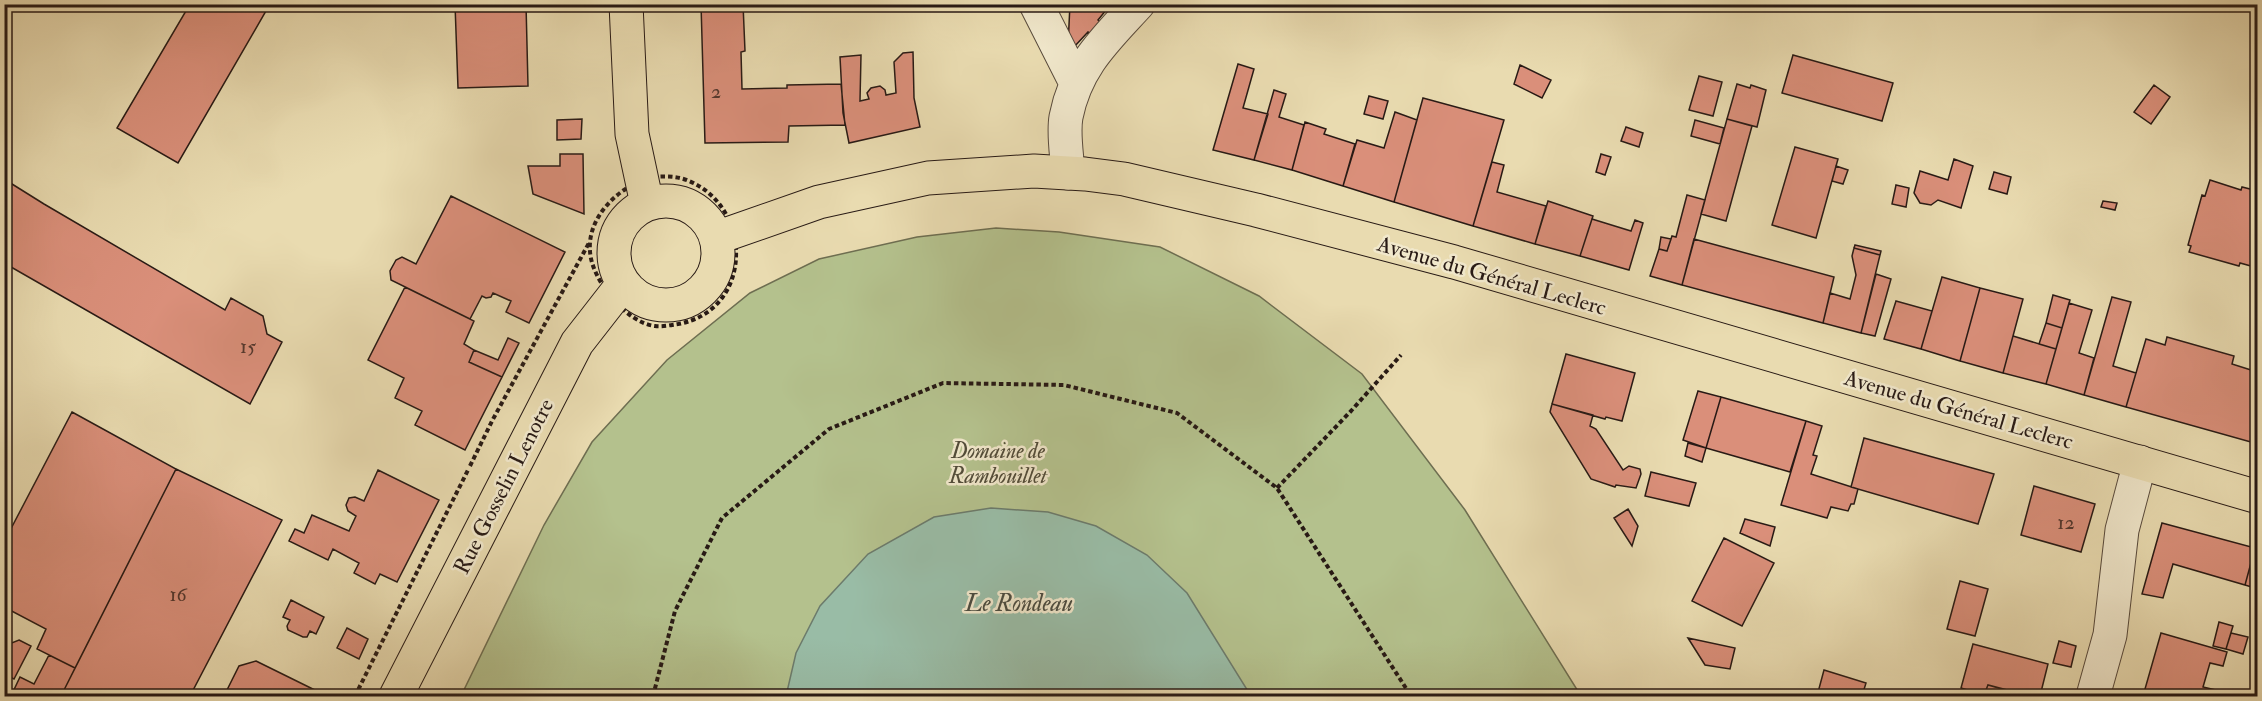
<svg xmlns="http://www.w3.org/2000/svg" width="2262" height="701" font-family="'IM FELL Double Pica',serif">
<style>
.green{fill:#b4c18d;stroke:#6e6e51;stroke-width:1.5}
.water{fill:#99bca6;stroke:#6c7b6c;stroke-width:1.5}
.building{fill:#da8f7a;stroke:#281a15;stroke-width:1.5}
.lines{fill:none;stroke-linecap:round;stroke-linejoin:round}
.minor-casing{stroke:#584a3c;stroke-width:35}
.major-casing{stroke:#281a15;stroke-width:35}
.path{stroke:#281a15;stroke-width:4;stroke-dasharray:4.5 3;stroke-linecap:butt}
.minor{stroke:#f1e8cc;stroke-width:33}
.major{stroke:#e9dbb0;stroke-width:33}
.labels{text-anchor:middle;stroke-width:5;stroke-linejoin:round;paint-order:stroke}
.number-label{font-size:20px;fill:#54372e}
.street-label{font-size:22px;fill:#281a15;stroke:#f1e8cc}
.park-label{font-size:22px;font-style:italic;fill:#524c39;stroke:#f1e8cc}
.water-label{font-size:24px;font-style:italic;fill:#4a4b40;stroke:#f1e8cc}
</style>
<rect width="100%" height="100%" fill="#e9dbb0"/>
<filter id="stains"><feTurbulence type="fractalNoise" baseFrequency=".00333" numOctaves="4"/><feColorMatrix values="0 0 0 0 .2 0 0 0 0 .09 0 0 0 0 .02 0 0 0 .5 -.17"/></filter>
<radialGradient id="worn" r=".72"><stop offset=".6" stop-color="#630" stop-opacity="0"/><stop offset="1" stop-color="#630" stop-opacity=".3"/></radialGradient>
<path class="green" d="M 996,228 L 1059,232 L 1160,247 L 1259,296 L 1362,374 L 1465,510 L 1581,696 L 461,696 L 544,525 L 592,442 L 667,360 L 750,293 L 819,259 L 917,237 Z"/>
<path class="water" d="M 991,508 L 1048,512 L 1096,526 L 1147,555 L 1187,593 L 1251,696 L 786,696 L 796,653 L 820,606 L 868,554 L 934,517 Z"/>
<path class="building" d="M 190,4 L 270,4 L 178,163 L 117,128 Z
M 455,4 L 526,4 L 528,86 L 458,88 Z
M 701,4 L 743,4 L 745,51 L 741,52 L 742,89 L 787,88 L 787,85 L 841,84 L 845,125 L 789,126 L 788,142 L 705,143 Z
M 1070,4 L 1111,4 L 1098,20 L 1101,23 L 1093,35 L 1088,32 L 1073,48 L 1068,46 Z
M 913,52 L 914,98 L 920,127 L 849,143 L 843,113 L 840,57 L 861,55 L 860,101 L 869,99 L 867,93 L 871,88 L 880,86 L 885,90 L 886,95 L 896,93 L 894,62 L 903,53 Z
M 1793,55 L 1893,83 L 1882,121 L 1782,93 Z
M 1238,64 L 1254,69 L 1243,108 L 1268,114 L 1254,160 L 1213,150 Z
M 1520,65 L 1551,80 L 1542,98 L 1514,84 Z
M 1699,76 L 1722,82 L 1713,116 L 1689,110 Z
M 1737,84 L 1750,88 L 1751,85 L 1766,90 L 1757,127 L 1727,119 Z
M 2154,85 L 2170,97 L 2151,124 L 2134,112 Z
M 1274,90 L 1286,94 L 1279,117 L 1304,125 L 1292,170 L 1254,160 Z
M 1369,96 L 1388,101 L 1383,119 L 1364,114 Z
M 1423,98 L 1504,120 L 1473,226 L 1394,202 Z
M 1395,112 L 1417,120 L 1394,202 L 1343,186 L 1357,140 L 1384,148 Z
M 582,119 L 581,139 L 557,140 L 557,120 Z
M 1727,119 L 1752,126 L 1726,221 L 1701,214 Z
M 1695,120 L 1724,128 L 1720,144 L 1691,136 Z
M 1305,122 L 1326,129 L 1324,134 L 1355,144 L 1343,186 L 1292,170 Z
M 1626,127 L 1643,133 L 1639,147 L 1621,141 Z
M 1795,147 L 1838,159 L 1816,238 L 1772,225 Z
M 560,154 L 583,154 L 584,214 L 533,194 L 528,166 L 560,166 Z
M 1601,154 L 1611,157 L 1605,175 L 1596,172 Z
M 1954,159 L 1973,166 L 1961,208 L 1938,200 L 1931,205 L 1920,203 L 1914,193 L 1920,171 L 1948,180 Z
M 1492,162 L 1504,165 L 1497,192 L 1546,206 L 1535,244 L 1473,226 Z
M 1836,166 L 1848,170 L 1843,184 L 1832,181 Z
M 1994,172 L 2011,177 L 2007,194 L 1989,189 Z
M 4,179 L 44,204 L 225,310 L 231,298 L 263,316 L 267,334 L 282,342 L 250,404 L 4,263 Z
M 2210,180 L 2241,190 L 2242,187 L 2258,191 L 2258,268 L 2240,263 L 2239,266 L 2189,252 L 2191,246 L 2188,245 L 2202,195 L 2205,196 Z
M 1896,185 L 1909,188 L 1906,207 L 1892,204 Z
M 1687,195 L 1705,200 L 1682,285 L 1650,276 L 1659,249 L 1667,251 L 1672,236 L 1676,237 Z
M 451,196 L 565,252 L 529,323 L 506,312 L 511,301 L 493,293 L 491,297 L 486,298 L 482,296 L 470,319 L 391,280 L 390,271 L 396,260 L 402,257 L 416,264 Z
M 1548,201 L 1593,216 L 1580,256 L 1535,244 Z
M 2103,201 L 2117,203 L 2115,210 L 2101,207 Z
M 1592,219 L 1631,231 L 1635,220 L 1643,223 L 1629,270 L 1580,256 Z
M 1661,237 L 1671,239 L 1667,251 L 1659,249 Z
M 1694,239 L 1834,277 L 1823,323 L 1682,285 Z
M 1855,245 L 1881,251 L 1880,255 L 1854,248 Z
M 1854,248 L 1880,255 L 1861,333 L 1823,323 L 1830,293 L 1850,299 L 1856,275 L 1852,256 Z
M 1876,274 L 1891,279 L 1875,336 L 1861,333 Z
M 1942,277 L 1980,288 L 1960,361 L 1921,349 Z
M 405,287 L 474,321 L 464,344 L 474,350 L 469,362 L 502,377 L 465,450 L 415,425 L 422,411 L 395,398 L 404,378 L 368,360 Z
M 1980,288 L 2023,299 L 2003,373 L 1960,361 Z
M 2053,295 L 2070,300 L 2062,328 L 2046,323 Z
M 2112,297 L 2131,302 L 2113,366 L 2136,373 L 2126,407 L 2084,395 Z
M 1896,301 L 1932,311 L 1921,349 L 1884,339 Z
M 2069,303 L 2092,310 L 2079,353 L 2094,358 L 2084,395 L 2046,384 Z
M 2046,323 L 2062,328 L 2056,349 L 2039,344 Z
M 2013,336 L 2056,349 L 2046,384 L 2003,373 Z
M 2167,337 L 2234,356 L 2232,364 L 2251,370 L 2253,362 L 2258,363 L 2258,444 L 2126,407 L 2146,339 L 2165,345 Z
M 508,338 L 519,343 L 502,377 L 469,362 L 474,350 L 498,360 Z
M 1566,354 L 1635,373 L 1622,421 L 1606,417 L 1605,419 L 1552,404 Z
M 1698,391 L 1721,397 L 1706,448 L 1683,440 Z
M 1721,397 L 1806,421 L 1790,472 L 1706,448 Z
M 1552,404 L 1593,415 L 1590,426 L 1596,429 L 1623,470 L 1629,466 L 1640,469 L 1641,474 L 1636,488 L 1616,485 L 1615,487 L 1591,479 L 1550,412 Z
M 72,412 L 176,469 L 75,668 L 37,649 L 46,629 L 4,607 L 4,542 Z
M 1806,421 L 1822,426 L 1813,455 L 1817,456 L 1811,474 L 1858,489 L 1854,504 L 1851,504 L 1848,511 L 1831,507 L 1827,518 L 1781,505 Z
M 1864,438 L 1994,474 L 1978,524 L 1851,487 Z
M 1688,443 L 1706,448 L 1702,462 L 1685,456 Z
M 176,469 L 282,520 L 190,696 L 61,696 Z
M 378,470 L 439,500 L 397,582 L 380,574 L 375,584 L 354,573 L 359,563 L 333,549 L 328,560 L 289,541 L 295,529 L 304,533 L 312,515 L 349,531 L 356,516 L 348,511 L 346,505 L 349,498 L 355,497 L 364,501 Z
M 1651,472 L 1696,483 L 1689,506 L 1645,496 Z
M 2034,486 L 2095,504 L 2081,552 L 2021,535 Z
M 1628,509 L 1638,526 L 1632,546 L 1614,518 Z
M 1745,519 L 1775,527 L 1770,546 L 1740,533 Z
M 2162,523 L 2255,548 L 2245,585 L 2173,564 L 2163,598 L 2142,594 Z
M 1724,538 L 1774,563 L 1742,626 L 1692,601 Z
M 2255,548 L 2258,549 L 2258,589 L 2245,585 Z
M 1960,581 L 1988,589 L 1975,636 L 1947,629 Z
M 291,600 L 324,617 L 316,634 L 310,631 L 307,637 L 303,637 L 288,630 L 287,626 L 290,620 L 283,617 Z
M 2219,622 L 2233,626 L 2226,649 L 2213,646 Z
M 347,628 L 368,639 L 359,659 L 337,648 Z
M 2161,633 L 2227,652 L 2223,666 L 2210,663 L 2203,687 L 2216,690 L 2214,696 L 2143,696 Z
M 2231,633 L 2248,637 L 2243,654 L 2226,649 Z
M 1688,638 L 1735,648 L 1730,669 L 1705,665 Z
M 19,640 L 31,646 L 14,679 L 4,674 L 4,646 Z
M 2059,641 L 2076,646 L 2071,667 L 2053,663 Z
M 1973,644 L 2048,664 L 2040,696 L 2030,696 L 1988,685 L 1984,695 L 1961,688 Z
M 49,655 L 75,668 L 61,696 L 11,696 L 20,677 L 34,684 Z
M 256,661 L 327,696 L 224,696 L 239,666 Z
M 1824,670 L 1866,683 L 1862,696 L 1817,696 Z
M 1988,685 L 2002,689 L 1999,696 L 1984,695 Z"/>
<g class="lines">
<g class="minor-casing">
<path id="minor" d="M 1036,4 L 1076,83
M 1068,173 C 1067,155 1063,134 1066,117 C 1076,66 1105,40 1138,4
M 2093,696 L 2110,635 L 2122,530 L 2140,462"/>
</g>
<g class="major-casing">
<path id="major" d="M 626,4 L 632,134 L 647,204
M614 253a52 52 0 1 1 104 0a52 52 0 1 1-104 0Z
M 716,238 L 819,202 L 928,178 L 1034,171 L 1085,174 L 1124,179 L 1256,210 L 1454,262 L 2258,497
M 396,696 L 577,343 L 623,284"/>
</g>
<path class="path" d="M 653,177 C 666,176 678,176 689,181 C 754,208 753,311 678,324 C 671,325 662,327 655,326 C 626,323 591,279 590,251 C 587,215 622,184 653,177 Z
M 470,466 L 492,421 L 590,241
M 1277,488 L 1351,411 L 1401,355
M 355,696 L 468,470
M 653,696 L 675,611 L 722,518 L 829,429 L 943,383 L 1064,385 L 1177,413 L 1277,488 L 1411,696"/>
<use href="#minor" class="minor"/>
<use href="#major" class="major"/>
</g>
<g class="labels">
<g class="number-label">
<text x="716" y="98">2</text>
<text x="248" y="353">15</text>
<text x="2066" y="529">12</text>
<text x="178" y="601">16</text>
</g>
<g class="street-label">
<text transform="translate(1492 275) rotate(16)" y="8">Avenue du Général Leclerc</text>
<text transform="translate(1959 409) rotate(16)" y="8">Avenue du Général Leclerc</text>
<text transform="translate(503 486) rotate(-63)" y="8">Rue Gosselin Lenotre</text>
</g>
<g class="park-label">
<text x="998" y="458">Domaine de<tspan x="998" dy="25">Rambouillet</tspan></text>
</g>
<g class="water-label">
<text x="1019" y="611">Le Rondeau</text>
</g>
</g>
<rect width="2262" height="701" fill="none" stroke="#e9dbb0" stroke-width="24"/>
<rect x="6" y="6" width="2250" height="689" fill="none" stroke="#281a15" stroke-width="3"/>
<rect x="12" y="12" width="2238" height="677" fill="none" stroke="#281a15" stroke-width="1.5"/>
<rect width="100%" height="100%" filter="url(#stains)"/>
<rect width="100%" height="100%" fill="url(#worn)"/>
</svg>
